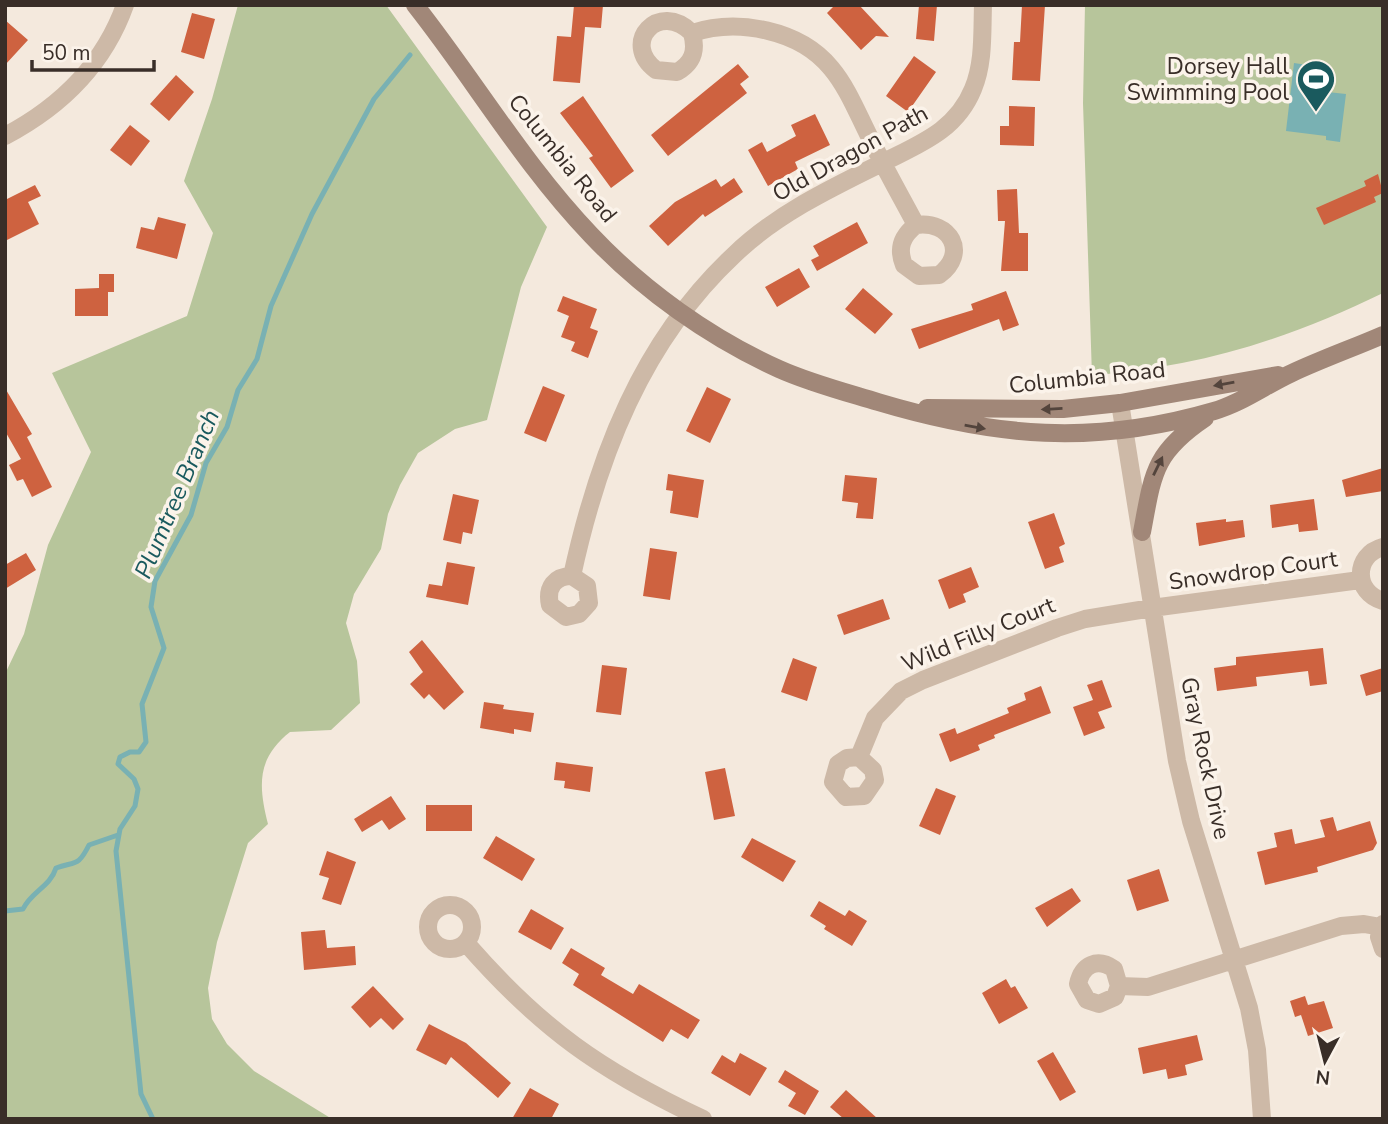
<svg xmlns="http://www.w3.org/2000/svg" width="1388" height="1124" font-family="'Nunito Sans',sans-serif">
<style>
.green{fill:#b7c59b}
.water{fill:#79b1b3}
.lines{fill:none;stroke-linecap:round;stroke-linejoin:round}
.stream{stroke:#79b1b3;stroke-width:5}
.building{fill:#ce6240}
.street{stroke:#cdb9a7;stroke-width:18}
.secondary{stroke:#a18778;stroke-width:18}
.oneway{fill:#53443c}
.labels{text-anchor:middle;stroke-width:7;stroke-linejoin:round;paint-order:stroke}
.poi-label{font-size:23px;fill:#392e28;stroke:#fbf3ea;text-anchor:end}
.street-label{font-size:23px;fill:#392e28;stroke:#fbf3ea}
.water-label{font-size:24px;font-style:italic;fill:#1a5a5e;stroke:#fbf3ea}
</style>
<rect width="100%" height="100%" fill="#f4e9dd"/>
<path class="green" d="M 238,5 L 386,5 L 547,227 L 521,287 L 487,420 L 455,429 L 418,453 L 400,485 L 388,514 L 381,549 L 354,594 L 346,623 L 357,661 L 360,703 L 331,730 L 290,732 C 257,758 258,785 268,824 L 248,843 L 217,942 L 208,988 L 212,1019 L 227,1044 L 254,1071 L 332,1119 L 5,1119 L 5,674 L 24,634 L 48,545 L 91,452 L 52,373 L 187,316 L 213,233 L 184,181 L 212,99 Z
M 1085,5 L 1383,5 L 1383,293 C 1319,324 1251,350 1182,363 C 1152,369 1121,372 1092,376 L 1083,103 Z"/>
<path class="water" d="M 1294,63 L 1307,65 L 1309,90 L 1346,94 L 1340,142 L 1326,140 L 1326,136 L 1286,131 Z"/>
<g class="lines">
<path class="stream" d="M 5,911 L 23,909 C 32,891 50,887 56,868 C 76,861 78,867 89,845 L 118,835
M 153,1119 L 141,1094 L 116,851 L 120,829 L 135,806 L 138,789 L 134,779 L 118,764 L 120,757 L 130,752 L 139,752 L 146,742 L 142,704 L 164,648 L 151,607 L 155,581 L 191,515 L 206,463 L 227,427 L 238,390 L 257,359 L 271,306 L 312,214 L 374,99 L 410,55"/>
</g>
<path class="building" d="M 574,5 L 603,5 L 601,28 L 585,27 L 580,83 L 553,81 L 557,36 L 571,37 Z
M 835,5 L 859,5 L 889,37 L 876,36 L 861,50 L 827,13 Z
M 919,5 L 937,5 L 934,41 L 916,39 Z
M 1022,5 L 1045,5 L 1040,81 L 1012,80 L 1014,42 L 1020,42 Z
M 192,13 L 215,19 L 204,59 L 181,52 Z
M 5,20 L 28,40 L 5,65 Z
M 914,56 L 936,72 L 908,112 L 886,96 Z
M 738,64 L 749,77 L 740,84 L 747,93 L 668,156 L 651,135 Z
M 176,75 L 194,92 L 169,121 L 150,104 Z
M 583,96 L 634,171 L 611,188 L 589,158 L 593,156 L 560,113 Z
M 1009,106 L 1035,107 L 1034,146 L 1000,145 L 1000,126 L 1009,126 Z
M 815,114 L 830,145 L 795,162 L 798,169 L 768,186 L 748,150 L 762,142 L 767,152 L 796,136 L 791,125 Z
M 130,125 L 150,141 L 131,166 L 110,150 Z
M 1378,174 L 1383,193 L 1374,197 L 1376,202 L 1324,225 L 1316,208 L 1366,186 L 1364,181 Z
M 734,178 L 743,192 L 705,217 L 703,214 L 668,246 L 649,226 L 675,202 L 716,179 L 721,187 Z
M 35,185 L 41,196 L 28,202 L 39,224 L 5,241 L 5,200 Z
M 1017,189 L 1019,233 L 1028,233 L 1028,271 L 1001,271 L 1005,221 L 998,221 L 997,190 Z
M 158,217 L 186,224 L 177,259 L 136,248 L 141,227 L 154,230 Z
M 857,222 L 868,243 L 817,271 L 811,260 L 819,256 L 813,246 Z
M 799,268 L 810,287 L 777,307 L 765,287 Z
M 99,274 L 114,274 L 114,292 L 108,292 L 108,316 L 75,316 L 75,289 L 99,288 Z
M 863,288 L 893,314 L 875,334 L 845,309 Z
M 1006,291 L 1019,325 L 1003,331 L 999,319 L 919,349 L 911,329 L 973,310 L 971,304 Z
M 563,296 L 597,309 L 590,328 L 598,331 L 588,358 L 571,351 L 575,342 L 561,337 L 569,316 L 557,311 Z
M 543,386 L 565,395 L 546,442 L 524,433 Z
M 707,387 L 731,399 L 710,443 L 686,431 Z
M 5,388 L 32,434 L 27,437 L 52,487 L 32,497 L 23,479 L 17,481 L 9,465 L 21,459 L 5,431 Z
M 1383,468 L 1383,491 L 1346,497 L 1342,480 Z
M 668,474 L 704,480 L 698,518 L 670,513 L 673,491 L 666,490 Z
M 845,475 L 877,478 L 873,519 L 856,518 L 858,503 L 842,501 Z
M 453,494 L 479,500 L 472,534 L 463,532 L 461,544 L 443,540 Z
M 1314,499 L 1318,530 L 1299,532 L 1298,524 L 1272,528 L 1270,505 Z
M 1054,513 L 1065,544 L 1059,547 L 1064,562 L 1045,569 L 1028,522 Z
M 1226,519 L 1226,522 L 1243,520 L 1245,537 L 1199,546 L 1196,523 Z
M 650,548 L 677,552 L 670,600 L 643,596 Z
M 26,553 L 36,570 L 5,589 L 5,565 Z
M 447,562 L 475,567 L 468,605 L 426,597 L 429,584 L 442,586 Z
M 971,567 L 979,587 L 963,594 L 966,602 L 949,609 L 938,580 Z
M 883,599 L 890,619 L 844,635 L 837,615 Z
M 422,640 L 464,692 L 444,710 L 429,694 L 424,699 L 410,684 L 423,672 L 409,652 Z
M 1323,648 L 1327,684 L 1310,686 L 1308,671 L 1256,677 L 1257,686 L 1217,691 L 1214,668 L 1236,665 L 1236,657 Z
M 793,658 L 817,667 L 807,701 L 781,692 Z
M 602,665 L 627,668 L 621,715 L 596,712 Z
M 1383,668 L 1383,691 L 1366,696 L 1360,675 Z
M 1102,680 L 1112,707 L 1098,712 L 1105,728 L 1084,736 L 1073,707 L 1093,700 L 1087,685 Z
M 1041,686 L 1051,713 L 994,735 L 995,738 L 978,745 L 980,750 L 950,762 L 939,734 L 955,728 L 957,734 L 1009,713 L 1007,708 L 1026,700 L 1024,693 Z
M 484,702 L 504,705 L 503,709 L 534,713 L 531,732 L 514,729 L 514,734 L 480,728 Z
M 556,762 L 593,767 L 590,792 L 564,788 L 565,781 L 554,780 Z
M 725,768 L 735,816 L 714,820 L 705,772 Z
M 936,788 L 956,796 L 940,835 L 919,826 Z
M 391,796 L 406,819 L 389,830 L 382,820 L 362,832 L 354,819 Z
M 426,805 L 472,805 L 472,831 L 426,831 Z
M 1333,817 L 1337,831 L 1370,821 L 1377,843 L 1373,850 L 1317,867 L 1318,872 L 1265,885 L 1257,852 L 1277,847 L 1274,833 L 1292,829 L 1295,844 L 1325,837 L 1320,820 Z
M 496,836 L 535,859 L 522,881 L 483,858 Z
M 752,838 L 796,861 L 783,882 L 741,857 Z
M 327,851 L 356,862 L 341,905 L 322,899 L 329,878 L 319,875 Z
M 1159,869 L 1169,901 L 1137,911 L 1127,880 Z
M 1072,888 L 1081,901 L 1047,927 L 1035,908 Z
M 819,901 L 845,916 L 849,910 L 867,921 L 852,946 L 824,929 L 826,926 L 810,916 Z
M 531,909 L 564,928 L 551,950 L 518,932 Z
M 325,930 L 327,948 L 355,946 L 356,965 L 304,970 L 301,932 Z
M 571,948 L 605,968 L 601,975 L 633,994 L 639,984 L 700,1020 L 688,1039 L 671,1029 L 663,1042 L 573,985 L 579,974 L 562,963 Z
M 1006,979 L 1011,988 L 1015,986 L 1028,1008 L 999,1024 L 982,993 Z
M 373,986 L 404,1019 L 393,1030 L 381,1018 L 370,1028 L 351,1007 Z
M 1305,996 L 1308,1005 L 1324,1001 L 1333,1028 L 1308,1036 L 1301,1015 L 1295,1017 L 1290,1001 Z
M 429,1024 L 466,1043 L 511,1083 L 498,1098 L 451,1057 L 446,1065 L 416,1050 Z
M 1197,1035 L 1203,1060 L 1185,1065 L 1187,1075 L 1168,1079 L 1166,1069 L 1143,1074 L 1138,1048 Z
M 1053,1052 L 1076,1092 L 1060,1101 L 1037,1061 Z
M 740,1053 L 767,1068 L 750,1096 L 711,1073 L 722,1055 L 735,1063 Z
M 785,1070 L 819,1091 L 805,1115 L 788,1106 L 796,1093 L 778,1082 Z
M 530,1088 L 559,1104 L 551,1119 L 512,1119 Z
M 846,1090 L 878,1119 L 844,1119 L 830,1107 Z"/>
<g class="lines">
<path class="street" d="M 692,33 C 697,51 693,63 677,72 L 656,70 C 620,43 659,0 692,33 C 738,18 800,30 831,68 C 847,87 857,112 868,134 C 883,165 900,195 916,225 C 902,236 897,248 904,265 L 919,276 L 939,275 C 969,253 950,220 916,225
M 5,136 C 60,107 104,64 125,5
M 1120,403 L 1177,761 L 1191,821 L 1249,1008 L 1257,1050 L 1262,1119
M 1383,547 C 1353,555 1354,593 1383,601
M 572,576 C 555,576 546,587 550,605 L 566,617 L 579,614 L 589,603 L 587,586 L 572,576 C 598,456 642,341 734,255 C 775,215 831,188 882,163 C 919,144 956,131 973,89 C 984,63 982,33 983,5
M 859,757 L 873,770 L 875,780 L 864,796 L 846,797 L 833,782 L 838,764 L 847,758 L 859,757 L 875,718 L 901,691 L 923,680 L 1057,628 L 1085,619 L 1152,608 L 1360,580
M428 927a22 22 0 1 1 44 0a22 22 0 1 1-44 0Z
M 1383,924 L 1379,937 L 1383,949
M 466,943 C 541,1029 601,1071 703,1119
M 1119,986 L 1115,997 L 1099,1004 L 1087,1000 L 1078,984 C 1082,965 1097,957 1114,969 L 1119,986 L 1148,987 L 1341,926 L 1364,924 L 1381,927"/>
<path class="secondary" d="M 415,5 C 475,81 524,165 591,235 C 643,290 710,338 779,369 C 810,383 845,392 878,402 C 995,437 1094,446 1214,411 C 1242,403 1266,385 1292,373 C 1322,359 1353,348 1383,335
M 927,408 L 1063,409 L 1120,403 L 1278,375
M 1142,532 C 1153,474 1153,453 1205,418"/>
</g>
<defs><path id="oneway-solid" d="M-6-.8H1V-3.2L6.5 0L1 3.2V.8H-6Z" transform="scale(1.75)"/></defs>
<g class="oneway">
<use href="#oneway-solid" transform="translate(1224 384) rotate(170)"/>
<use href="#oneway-solid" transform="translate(1052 409) rotate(177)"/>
<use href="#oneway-solid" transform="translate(975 427) rotate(10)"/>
<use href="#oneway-solid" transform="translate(1158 466) rotate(-64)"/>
</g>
<defs>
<g id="stadium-pin" transform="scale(2.0125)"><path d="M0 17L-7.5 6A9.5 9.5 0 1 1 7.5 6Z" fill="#1a5a5e" stroke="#fbf3ea"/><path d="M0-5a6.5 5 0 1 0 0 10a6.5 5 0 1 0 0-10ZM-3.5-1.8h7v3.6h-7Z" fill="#fff"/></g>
</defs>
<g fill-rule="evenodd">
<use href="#stadium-pin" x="1316" y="79"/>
</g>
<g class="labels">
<g class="poi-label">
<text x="1289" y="74">Dorsey Hall<tspan x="1289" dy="26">Swimming Pool</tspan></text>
</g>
<g class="street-label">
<text transform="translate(850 153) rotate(-29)" y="8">Old Dragon Path</text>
<text transform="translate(563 158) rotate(51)" y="8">Columbia Road</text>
<text transform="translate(1087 377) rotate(-6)" y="8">Columbia Road</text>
<text transform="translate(1253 570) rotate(-8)" y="8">Snowdrop Court</text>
<text transform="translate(978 634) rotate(-22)" y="8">Wild Filly Court</text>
<text transform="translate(1206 758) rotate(78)" y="8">Gray Rock Drive</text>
</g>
<g class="water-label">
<text transform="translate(177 494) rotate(-67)" y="8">Plumtree Branch</text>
</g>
</g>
<rect width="1388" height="1124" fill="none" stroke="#392e28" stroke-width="14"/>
<g transform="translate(1325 1061) rotate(187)" stroke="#fbf3ea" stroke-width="5" paint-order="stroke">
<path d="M0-5L12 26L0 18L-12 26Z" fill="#392e28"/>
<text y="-10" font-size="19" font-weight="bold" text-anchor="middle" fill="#392e28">N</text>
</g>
<path d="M32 60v10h122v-10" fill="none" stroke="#392e28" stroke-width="3.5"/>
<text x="42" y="60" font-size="21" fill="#392e28" stroke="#fbf3ea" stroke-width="5" paint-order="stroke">50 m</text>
</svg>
